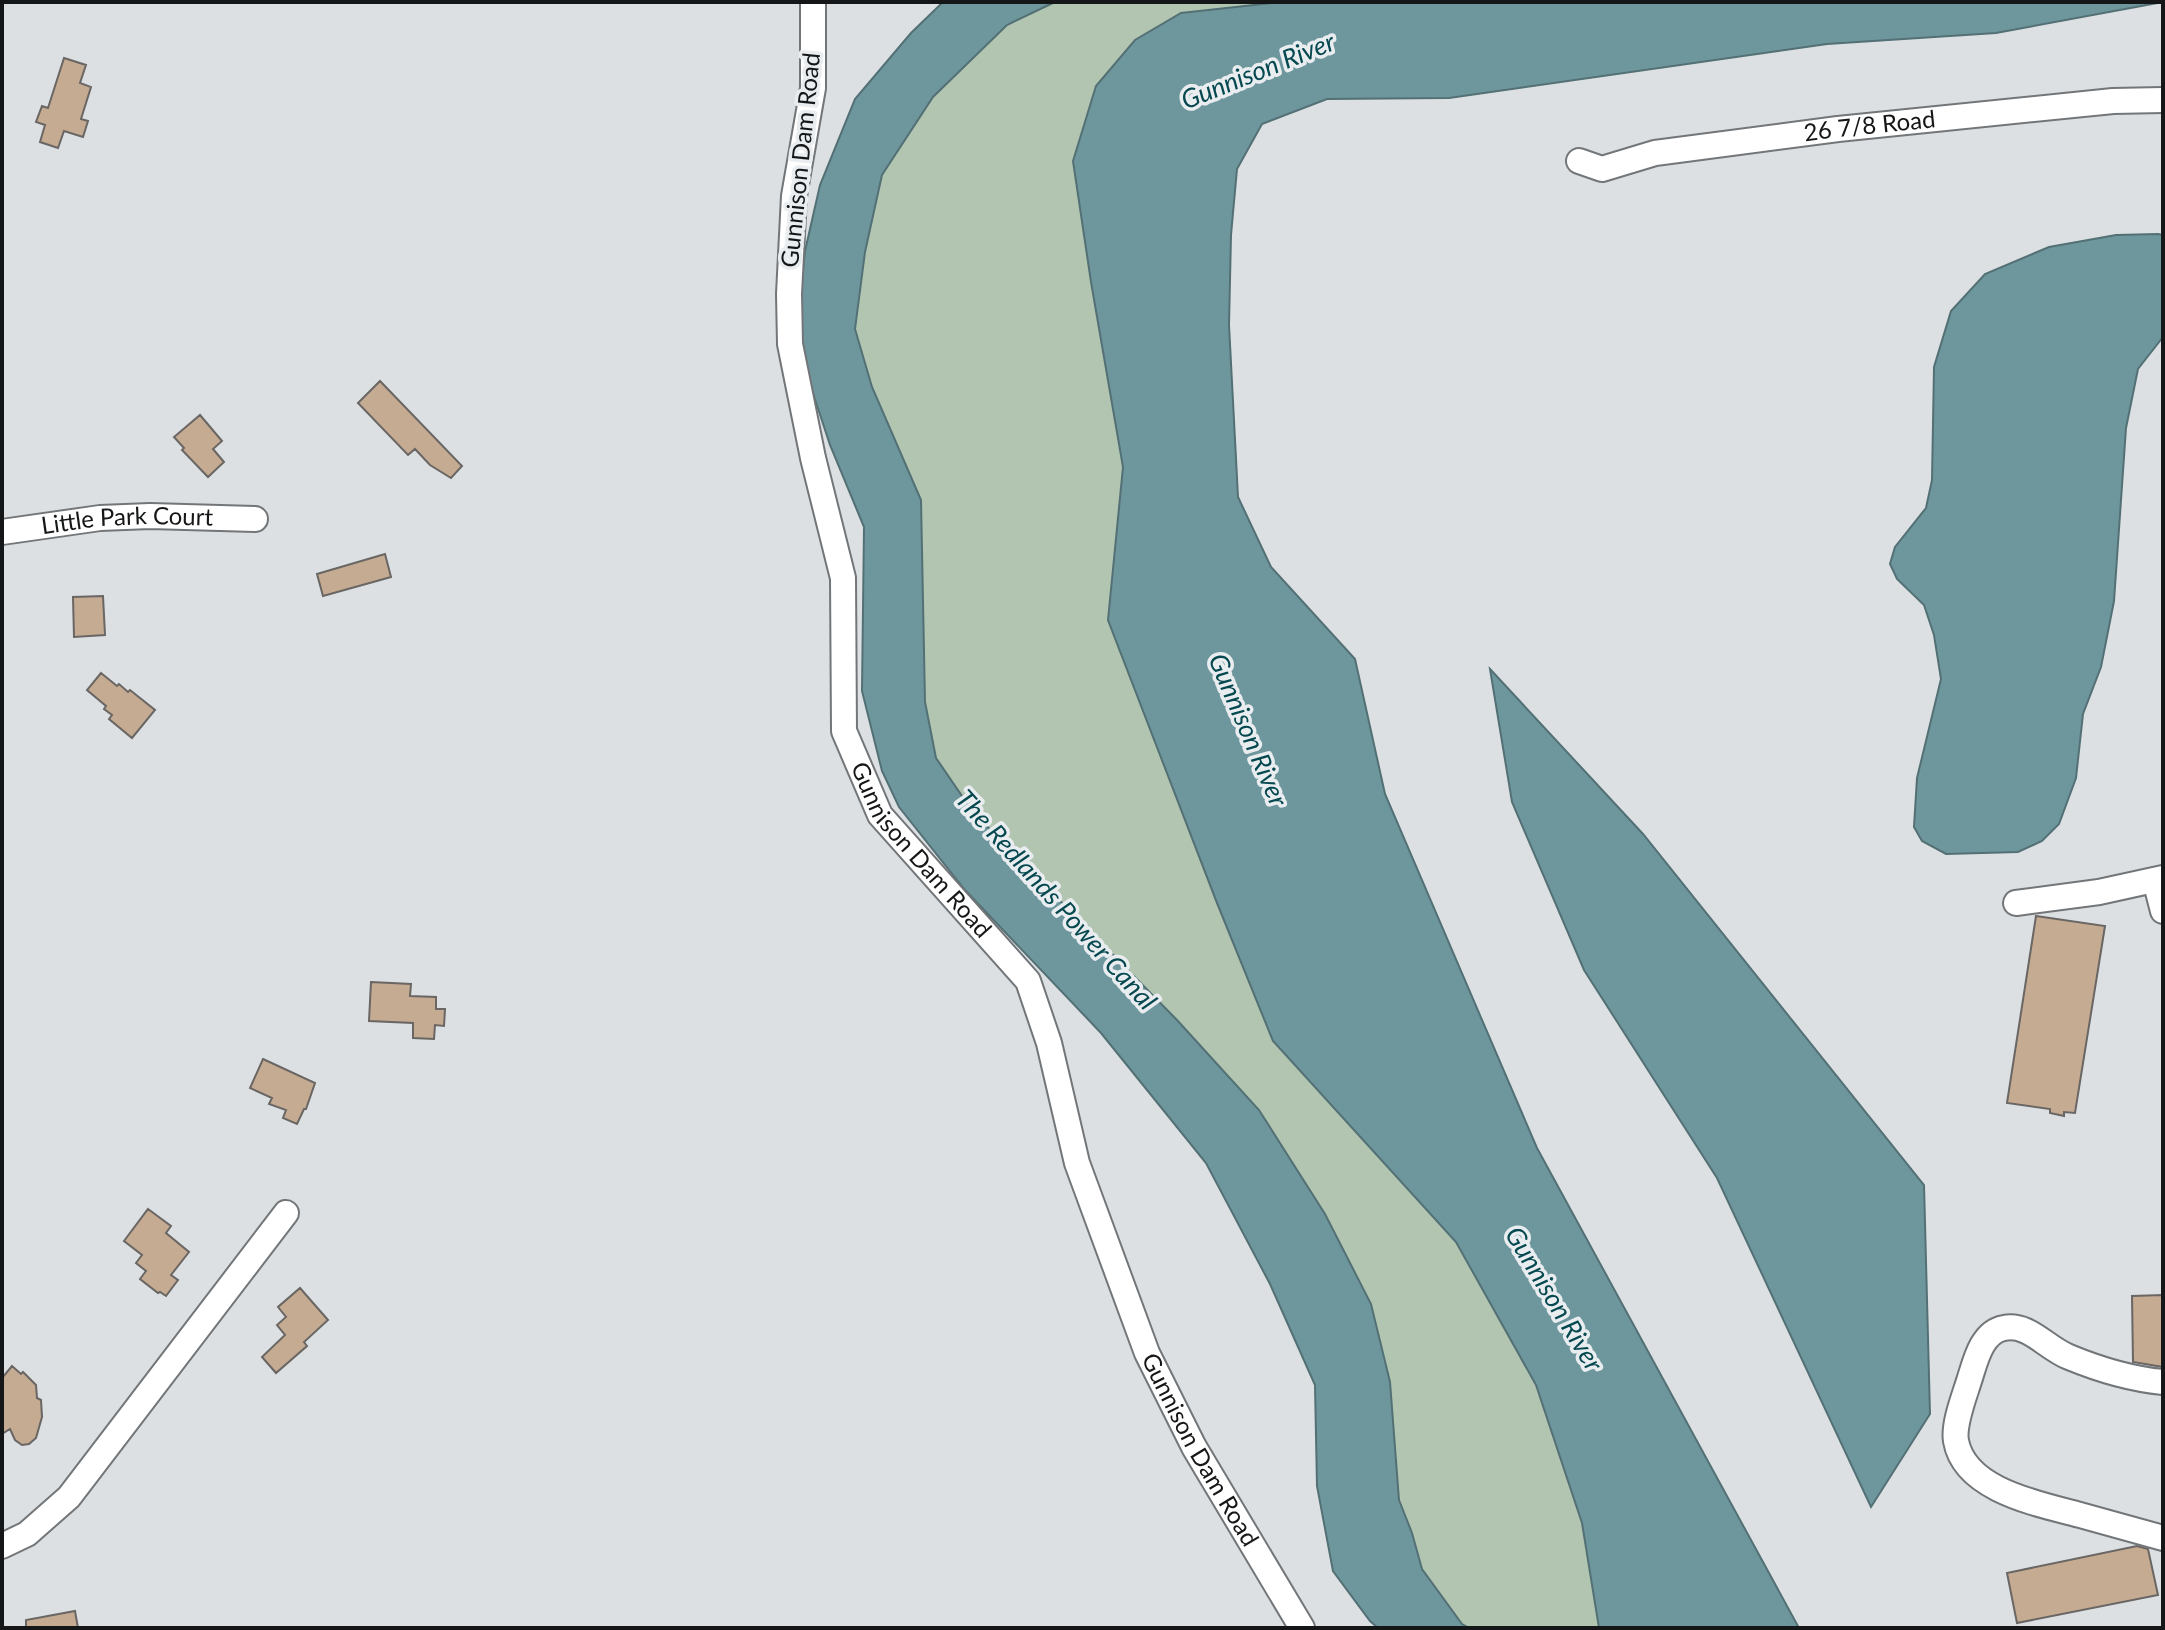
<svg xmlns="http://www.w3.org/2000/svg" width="2165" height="1630" font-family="Lato,sans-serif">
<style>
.green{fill:#b2c5b1}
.water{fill:#6e979d;stroke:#537075;stroke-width:2}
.building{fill:#c6ab93;stroke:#696663;stroke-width:2}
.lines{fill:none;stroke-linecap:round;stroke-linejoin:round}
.minor-casing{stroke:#737679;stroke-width:28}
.minor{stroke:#fff;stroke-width:24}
.labels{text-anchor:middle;stroke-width:7;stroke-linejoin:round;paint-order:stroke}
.street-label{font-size:24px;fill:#151617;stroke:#e9edf0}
.water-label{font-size:26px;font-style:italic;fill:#05484f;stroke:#e9edf0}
</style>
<rect width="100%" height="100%" fill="#dce0e3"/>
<path class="green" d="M 1055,2 L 1280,2 L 1181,13 L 1096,86 L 1073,161 L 1091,282 L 1123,467 L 1108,620 L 1217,903 L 1273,1041 L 1456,1242 L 1536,1385 L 1582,1523 L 1599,1628 L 1469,1628 L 1462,1624 L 1422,1569 L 1412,1533 L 1399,1500 L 1390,1382 L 1371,1304 L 1325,1214 L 1259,1110 L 1177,1020 L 973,812 L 936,758 L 925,702 L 872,387 L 855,328 L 865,252 L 882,175 L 933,97 L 1007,25 Z"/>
<path class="water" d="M 943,2 L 1055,2 L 1007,25 L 933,97 L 882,175 L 865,252 L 855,329 L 872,387 L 921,500 L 925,702 L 936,758 L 973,812 L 1177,1020 L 1259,1110 L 1325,1214 L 1371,1304 L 1390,1382 L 1399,1500 L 1412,1533 L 1422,1569 L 1462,1624 L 1469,1628 L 1378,1628 L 1370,1621 L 1333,1571 L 1317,1486 L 1315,1385 L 1270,1284 L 1206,1163 L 1101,1033 L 965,890 L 899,807 L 882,771 L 862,691 L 864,527 L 830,445 L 805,369 L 798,320 L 805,251 L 820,185 L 855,99 L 911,33 Z
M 1280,2 L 2163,2 L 1996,33 L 1827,44 L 1449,98 L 1327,99 L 1262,124 L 1237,169 L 1231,235 L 1229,325 L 1238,497 L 1271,567 L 1355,659 L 1385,794 L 1537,1148 L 1799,1628 L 1599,1628 L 1582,1523 L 1536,1385 L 1456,1242 L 1273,1041 L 1217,903 L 1108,620 L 1123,467 L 1091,282 L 1073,161 L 1096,86 L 1135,40 L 1181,13 Z
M 2158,234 L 2163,235 L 2163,337 L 2138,369 L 2126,428 L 2114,601 L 2101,667 L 2083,714 L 2076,778 L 2059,824 L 2042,841 L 2018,852 L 1946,854 L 1922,841 L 1914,827 L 1917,778 L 1941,679 L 1934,635 L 1924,605 L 1897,579 L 1890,564 L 1895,547 L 1926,508 L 1932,480 L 1934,367 L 1951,311 L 1985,274 L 2049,247 L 2116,235 Z
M 1490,669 L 1643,834 L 1924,1185 L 1930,1414 L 1871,1507 L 1717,1178 L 1584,970 L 1512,802 Z"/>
<path class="building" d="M 64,58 L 86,65 L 80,83 L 91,87 L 81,119 L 88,121 L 83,137 L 64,131 L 58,148 L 40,142 L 45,125 L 36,122 L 42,106 L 48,108 Z
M 380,381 L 462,466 L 451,478 L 430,465 L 415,449 L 408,455 L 358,403 Z
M 200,415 L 222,441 L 213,449 L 224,462 L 208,477 L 182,450 L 184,448 L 174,437 Z
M 385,554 L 391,577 L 323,596 L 317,574 Z
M 103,596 L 105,635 L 74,637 L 73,597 Z
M 101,673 L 117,686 L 119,684 L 128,692 L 130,690 L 155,710 L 132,738 L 109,719 L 112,715 L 104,709 L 106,706 L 87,690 Z
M 2036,916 L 2105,926 L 2075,1113 L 2064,1112 L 2064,1116 L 2050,1113 L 2050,1109 L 2007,1103 Z
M 371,982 L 411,984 L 410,996 L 436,997 L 436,1009 L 445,1009 L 444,1026 L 435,1025 L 434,1039 L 413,1038 L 413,1023 L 369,1021 Z
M 263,1059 L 315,1083 L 306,1109 L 304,1109 L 297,1124 L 283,1118 L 286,1110 L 269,1104 L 272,1098 L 250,1088 Z
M 148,1209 L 171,1226 L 166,1233 L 189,1252 L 171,1275 L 178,1280 L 166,1296 L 160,1292 L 158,1293 L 140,1279 L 146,1271 L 136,1263 L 142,1255 L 124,1241 Z
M 300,1288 L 328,1320 L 304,1342 L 307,1346 L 276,1373 L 262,1357 L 285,1335 L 277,1325 L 286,1317 L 278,1307 Z
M 2163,1295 L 2163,1367 L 2133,1362 L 2132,1296 Z
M 12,1366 L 21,1374 L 23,1372 L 36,1385 L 37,1398 L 41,1400 L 42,1417 L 36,1438 L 29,1444 L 22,1445 L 15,1440 L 10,1429 L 2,1434 L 2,1378 Z
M 2137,1546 L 2148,1549 L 2158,1595 L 2017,1623 L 2007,1573 Z
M 75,1611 L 78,1628 L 26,1628 L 26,1620 Z"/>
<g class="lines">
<g class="minor-casing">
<g id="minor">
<path id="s1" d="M 813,2 L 813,88 L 794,196 L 789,294 L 790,344 L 813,458 L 843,578 L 844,731 L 880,815 L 1028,981 L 1049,1043 L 1077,1163 L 1147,1353 L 1194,1447 L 1302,1628"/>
<path id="s2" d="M 1579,161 L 1602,169 L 1655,153 L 1838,129 L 2113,101 L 2163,100"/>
<path id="s3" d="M 2,532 L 100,518 L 150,516 L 255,519"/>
<path d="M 2155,880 L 2163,911"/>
<path d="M 2016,903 L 2099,892 L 2163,878"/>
<path d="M 2163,1382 C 2131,1379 2098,1369 2069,1357 C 2046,1348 2029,1323 2004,1328 C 1981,1332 1975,1363 1969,1381 C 1964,1397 1953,1425 1956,1441 C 1965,1491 2040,1504 2080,1515 C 2108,1523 2135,1530 2163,1538"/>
<path d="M 2,1546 L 27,1534 L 69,1497 L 286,1213"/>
</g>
</g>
<use href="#minor" class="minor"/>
</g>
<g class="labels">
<g class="street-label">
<text dy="8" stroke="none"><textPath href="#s2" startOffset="296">26 7/8 Road</textPath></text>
<text transform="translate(801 160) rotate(-84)" y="8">Gunnison Dam Road</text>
<text dy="8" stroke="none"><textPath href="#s3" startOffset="126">Little Park Court</textPath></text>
<text dy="8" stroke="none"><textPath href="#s1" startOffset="880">Gunnison Dam Road</textPath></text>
<text dy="8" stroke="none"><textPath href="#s1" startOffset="1552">Gunnison Dam Road</textPath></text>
</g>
<g class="water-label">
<text transform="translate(1258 71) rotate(-22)" y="9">Gunnison River</text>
<text transform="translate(1248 730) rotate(67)" y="9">Gunnison River</text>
<text transform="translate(1056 900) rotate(48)" y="9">The Redlands Power Canal</text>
<text transform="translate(1554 1299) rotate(59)" y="9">Gunnison River</text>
</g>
</g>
<rect width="2165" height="1630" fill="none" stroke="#151617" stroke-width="8"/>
</svg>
